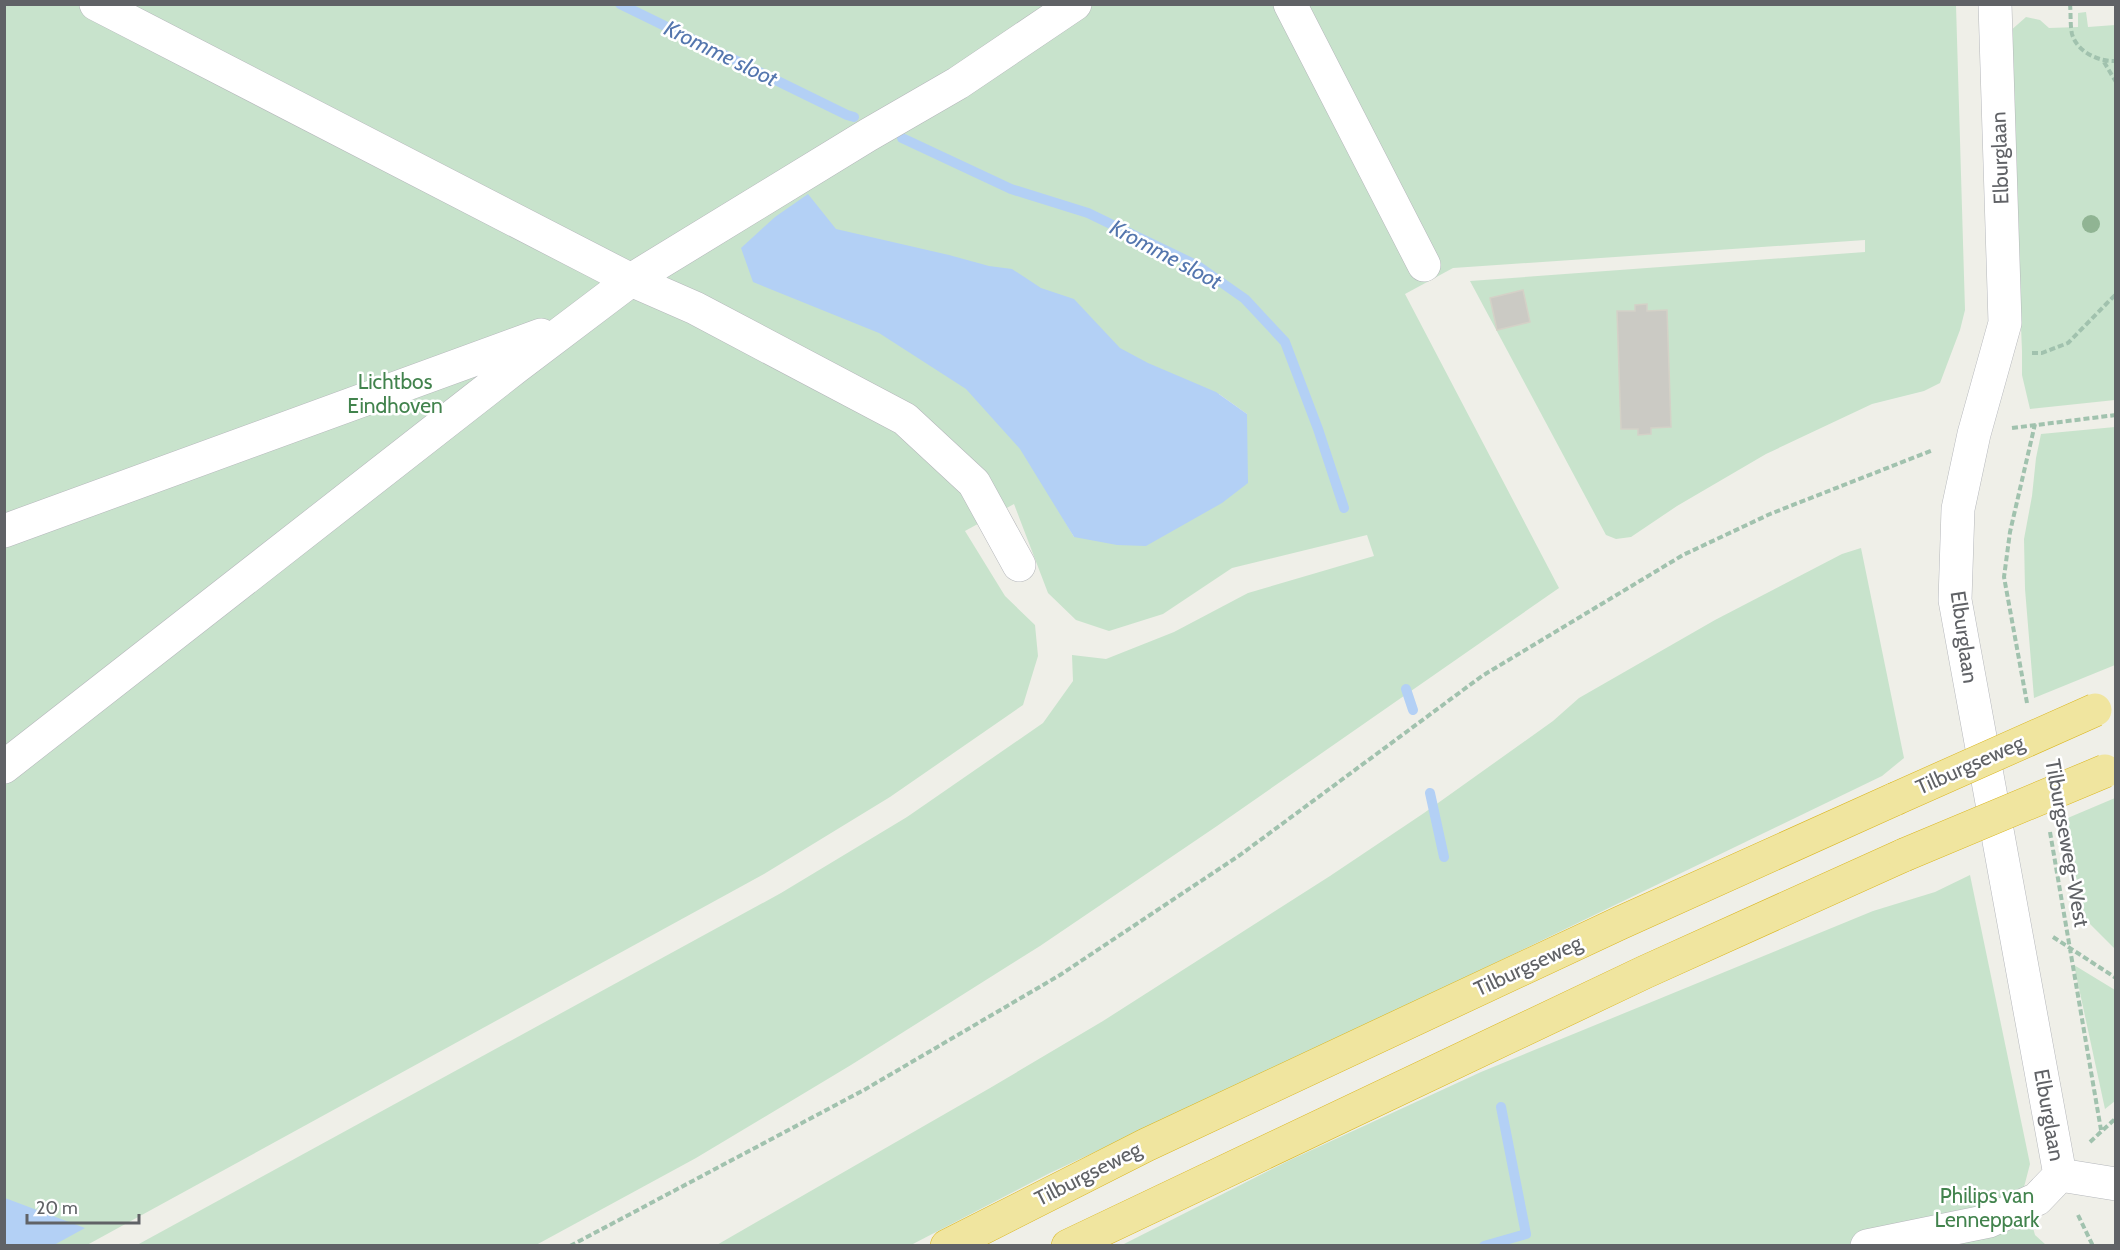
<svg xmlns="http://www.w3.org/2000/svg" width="2120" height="1250" font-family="Cabin,sans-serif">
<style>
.green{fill:#c8e3cc;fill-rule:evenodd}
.water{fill:#b3d0f5}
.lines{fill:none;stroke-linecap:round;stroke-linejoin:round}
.stream{stroke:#b3d0f5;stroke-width:10}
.building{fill:#cbcac4;stroke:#d4d1c7;stroke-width:1.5}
.minor-casing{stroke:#b5b7bb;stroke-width:34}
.highway-casing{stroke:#dab61e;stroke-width:34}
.path{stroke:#a1c2ae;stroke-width:4;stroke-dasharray:6 3;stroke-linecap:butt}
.minor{stroke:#fff;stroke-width:33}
.highway{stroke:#f0e59f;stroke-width:33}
.highway-bridge-casing{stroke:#dab61e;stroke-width:34;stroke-linecap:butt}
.highway-bridge{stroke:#f0e59f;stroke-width:33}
.tree{fill:#90b493}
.labels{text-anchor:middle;stroke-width:5;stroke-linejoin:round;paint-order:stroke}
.street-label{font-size:21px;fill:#606266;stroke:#fff}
.park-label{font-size:21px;fill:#42834d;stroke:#fff}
.water-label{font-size:22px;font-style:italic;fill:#5476ae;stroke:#fff}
</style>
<rect width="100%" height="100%" fill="#efefe8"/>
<path class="green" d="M 5,5 L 1956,5 L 1965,310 L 1960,330 L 1940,383 L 1924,391 L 1872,404 L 1766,454 L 1677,506 L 1631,537 L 1616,539 L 1606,535 L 1470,281 L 1865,252 L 1865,240 L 1453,268 L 1405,294 L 1559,588 L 1217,826 L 1040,946 L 851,1065 L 696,1158 L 536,1245 L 137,1245 L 781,893 L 907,817 L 1043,723 L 1073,681 L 1072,655 L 1106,659 L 1174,632 L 1248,593 L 1374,556 L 1367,535 L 1232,568 L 1163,614 L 1109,631 L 1076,620 L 1048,593 L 1014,504 L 965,531 L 1005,596 L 1035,625 L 1038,656 L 1023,705 L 890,797 L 764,874 L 87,1245 L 5,1246 ZM 1219,394 L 1247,414 L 1074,537 L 1045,487 Z
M 2086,12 L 2088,27 L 2115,25 L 2115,400 L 2030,409 L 2022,375 L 2022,351 L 2009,32 L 2026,17 L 2040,20 L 2049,28 L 2078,27 L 2078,13 Z
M 2115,427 L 2115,665 L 2034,698 L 2025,589 L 2024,539 L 2032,496 L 2036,458 L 2041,434 Z
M 1861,548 L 1904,758 L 1882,776 L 1466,977 L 1050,1173 L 911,1245 L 715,1246 L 990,1088 L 1103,1021 L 1330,876 L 1424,813 L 1553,721 L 1579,698 L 1715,620 L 1842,554 Z
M 2115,798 L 2115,949 L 2082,916 L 2070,872 L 2063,820 Z
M 1970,875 L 2030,1164 L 2023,1191 L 2035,1235 L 2046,1245 L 1120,1246 L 1290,1160 L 1481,1072 L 1873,911 L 1935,892 Z
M 2074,965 L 2115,990 L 2115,1101 L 2105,1109 Z"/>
<path class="water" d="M 808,194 L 836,229 L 949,255 L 989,266 L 1012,269 L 1041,288 L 1074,299 L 1120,348 L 1148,363 L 1216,392 L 1247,414 L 1248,483 L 1222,503 L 1146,546 L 1117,545 L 1074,537 L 1020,449 L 966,389 L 879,333 L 753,282 L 741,248 L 775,217 Z
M 5,1198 L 85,1228 L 54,1245 L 5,1245 Z"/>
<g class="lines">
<path class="stream" d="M 620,4 L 847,115 L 854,117
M 902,138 L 1011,189 L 1088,213 L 1198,266 L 1245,299 L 1285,342 L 1318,429 L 1344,508
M 1406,689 L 1413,710
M 1430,793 L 1444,857
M 1484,1246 L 1526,1234 L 1501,1107"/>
</g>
<path class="building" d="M 1523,290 L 1530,322 L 1497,330 L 1490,298 Z
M 1647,304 L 1647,311 L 1667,310 L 1671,427 L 1651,428 L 1651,434 L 1638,435 L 1638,429 L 1621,429 L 1617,311 L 1635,311 L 1635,305 Z"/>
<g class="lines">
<g class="minor-casing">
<path id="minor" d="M 96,4 L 631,280 L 868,135 L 958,83 L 1075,4
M 1290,4 L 1424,265
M 1995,4 L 2005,323 L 1974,434 L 1958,509 L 1955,600 L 2060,1175
M 4,531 L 541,335
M 4,767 L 516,367 L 631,280 L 695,308 L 905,419 L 974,483 L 1019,565
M 2060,1175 L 2116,1184
M 1867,1246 L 1989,1221 L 2037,1199 L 2060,1175"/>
</g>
<g class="highway-casing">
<path id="highway" d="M 947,1246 L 1146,1145 L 1620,923 L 1895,799
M 1068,1246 L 1645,972 L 1904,855"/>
</g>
<path class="path" d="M 2070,4 C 2071,14 2070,25 2072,34 C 2077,52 2099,62 2116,61
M 2104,62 L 2116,82
M 2032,353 L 2042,353 L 2068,343 L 2116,294
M 2012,428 L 2116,415
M 2027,703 L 2004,577 L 2010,532 L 2035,424
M 2050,832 L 2101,1130
M 2053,937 L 2116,978
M 2090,1142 L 2116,1118
M 2078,1215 L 2093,1246
M 570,1246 L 864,1090 L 1060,975 L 1240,855 L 1482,676 L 1683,555 L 1770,514 L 1933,450"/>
<use href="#minor" class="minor"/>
<use href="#highway" class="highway"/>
<g class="highway-bridge-casing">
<path id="highway-bridge" d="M 1895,799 L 2095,710
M 1904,855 L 2105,771"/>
</g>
<use href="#highway-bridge" class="highway-bridge"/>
</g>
<circle class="tree" cx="2091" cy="224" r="9"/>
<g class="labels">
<g class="street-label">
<text transform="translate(2000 158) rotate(-92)" y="7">Elburglaan</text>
<text transform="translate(1964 637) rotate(82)" y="7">Elburglaan</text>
<text transform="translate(1970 765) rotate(-24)" y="7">Tilburgseweg</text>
<text transform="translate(2067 843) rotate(80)" y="7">Tilburgseweg-West</text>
<text transform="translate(1528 966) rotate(-25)" y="7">Tilburgseweg</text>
<text transform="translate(2049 1115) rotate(80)" y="7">Elburglaan</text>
<text transform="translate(1088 1174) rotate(-27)" y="7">Tilburgseweg</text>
</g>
<g class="park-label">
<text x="395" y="389">Lichtbos<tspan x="395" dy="24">Eindhoven</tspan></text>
<text x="1987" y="1203">Philips van<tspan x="1987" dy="24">Lenneppark</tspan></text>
</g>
<g class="water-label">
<text transform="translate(721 53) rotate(26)" y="8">Kromme sloot</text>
<text transform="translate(1166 254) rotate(28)" y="8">Kromme sloot</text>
</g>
</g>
<rect width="2120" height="1250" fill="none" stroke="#606266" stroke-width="12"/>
<path d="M27 1214v9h112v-9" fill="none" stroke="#606266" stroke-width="3"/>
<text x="36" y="1214" font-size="18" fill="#606266" stroke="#ffffff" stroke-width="4.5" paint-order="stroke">20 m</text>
</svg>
